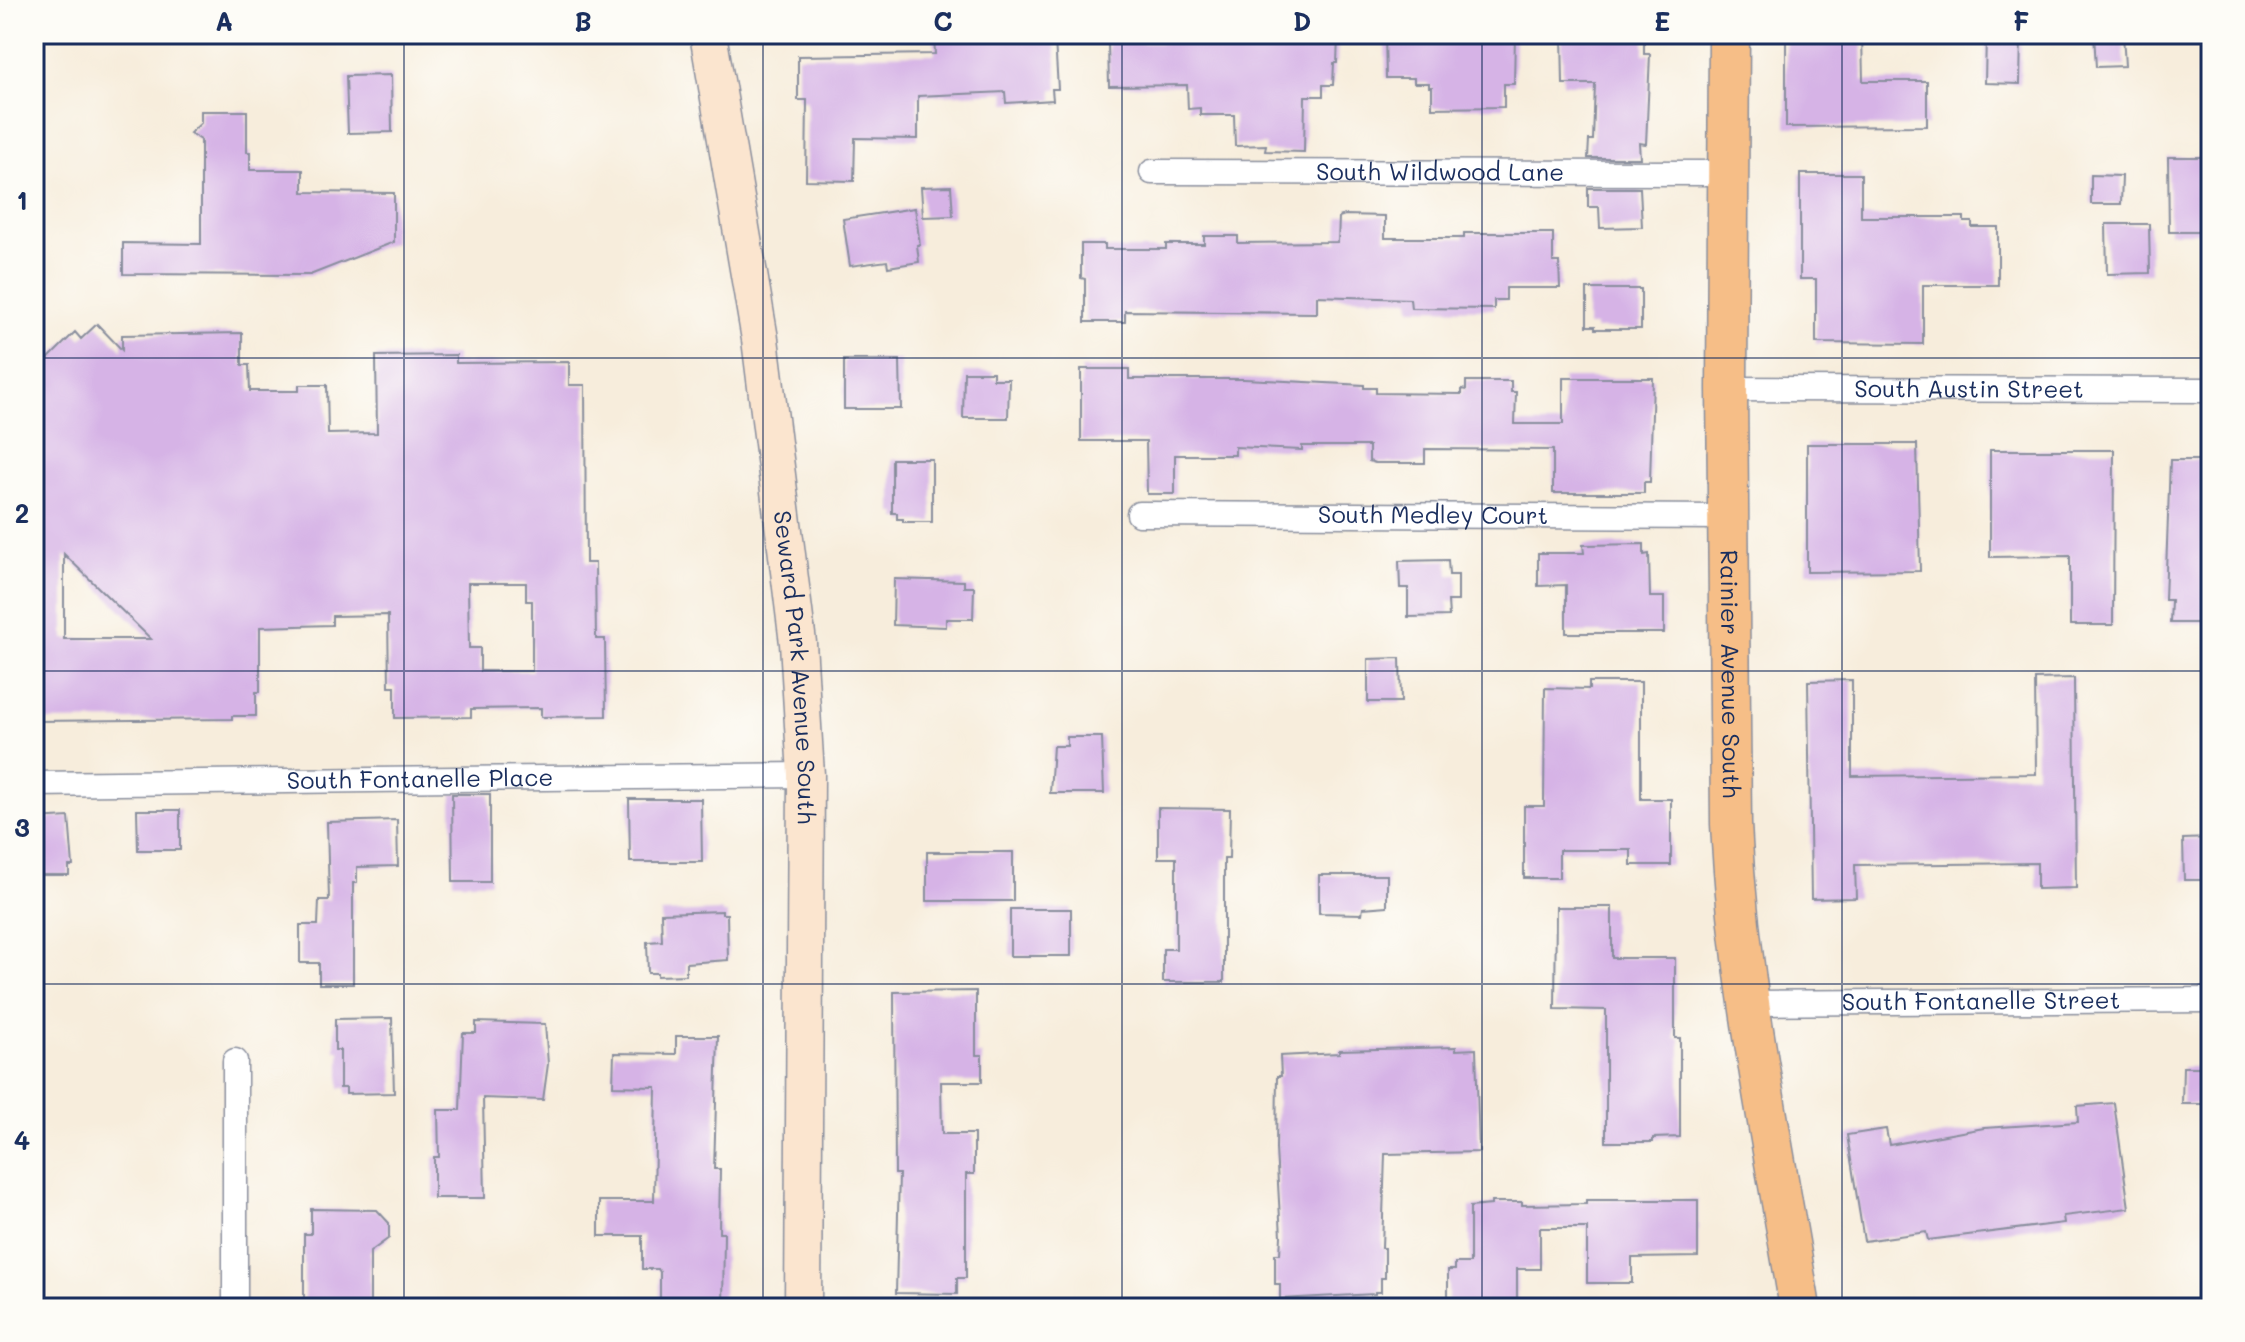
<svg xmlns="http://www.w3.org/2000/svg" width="2245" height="1342" font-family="Mali,sans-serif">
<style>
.building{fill:#d6b3e6;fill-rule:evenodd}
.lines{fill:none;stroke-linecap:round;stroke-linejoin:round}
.minor-casing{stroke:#898e9d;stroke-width:27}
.secondary-casing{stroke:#898e9d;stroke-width:39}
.primary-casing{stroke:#898e9d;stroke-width:43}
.minor{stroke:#fff;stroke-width:24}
.secondary{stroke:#fbe5cf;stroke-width:36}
.primary{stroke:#f6be87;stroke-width:40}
.grid{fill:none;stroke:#1b2f5e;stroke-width:2;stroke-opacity:0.55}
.labels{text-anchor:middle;stroke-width:6;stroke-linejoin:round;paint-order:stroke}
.street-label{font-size:24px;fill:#1b2f5e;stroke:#fdfcf7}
.neatline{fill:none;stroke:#1b2f5e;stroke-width:3}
.grid-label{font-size:26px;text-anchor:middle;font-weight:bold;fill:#1b2f5e}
</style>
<rect width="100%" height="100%" fill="#fdfcf7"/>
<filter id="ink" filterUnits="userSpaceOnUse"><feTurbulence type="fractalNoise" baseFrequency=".0125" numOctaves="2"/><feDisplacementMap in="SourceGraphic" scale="16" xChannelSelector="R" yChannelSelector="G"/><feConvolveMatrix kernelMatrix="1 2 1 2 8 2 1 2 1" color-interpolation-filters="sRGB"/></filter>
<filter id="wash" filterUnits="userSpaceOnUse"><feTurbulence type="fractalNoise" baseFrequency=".006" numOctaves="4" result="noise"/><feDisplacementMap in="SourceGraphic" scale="32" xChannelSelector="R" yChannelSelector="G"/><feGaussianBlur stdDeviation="1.8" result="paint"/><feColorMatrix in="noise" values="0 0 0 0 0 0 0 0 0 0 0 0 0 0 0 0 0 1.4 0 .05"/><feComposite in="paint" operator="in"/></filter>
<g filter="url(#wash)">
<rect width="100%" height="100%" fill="#f7eddc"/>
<g id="blocks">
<path class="building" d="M 1285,34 L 1338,36 L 1337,63 L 1334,63 L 1333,85 L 1323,85 L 1323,96 L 1305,96 L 1304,152 L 1265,151 L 1266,145 L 1235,146 L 1234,115 L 1200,115 L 1200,108 L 1188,109 L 1187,85 L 1109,86 L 1108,43 L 1285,43 Z
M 1385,34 L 1515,34 L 1514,84 L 1504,84 L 1504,107 L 1432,108 L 1432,87 L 1429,87 L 1429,83 L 1414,83 L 1414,78 L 1386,78 Z
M 1562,34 L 1644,34 L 1644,54 L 1650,54 L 1646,144 L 1639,143 L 1640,158 L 1588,158 L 1589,140 L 1593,140 L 1595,84 L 1563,84 Z
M 1786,34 L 1862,34 L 1863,81 L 1927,81 L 1927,126 L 1786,127 Z
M 1986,34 L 2021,34 L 2020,84 L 1985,83 Z
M 2094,34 L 2123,34 L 2125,66 L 2096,67 Z
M 967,35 L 967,39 L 1055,40 L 1058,89 L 1052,89 L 1053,100 L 1006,103 L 1005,92 L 918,96 L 918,139 L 855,138 L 854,181 L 806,180 L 807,100 L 798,100 L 798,56 L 935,54 L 934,36 Z
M 391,75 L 392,132 L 348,133 L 346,76 Z
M 201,111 L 247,111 L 247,152 L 250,152 L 250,170 L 303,170 L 303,192 L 394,193 L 394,242 L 310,275 L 123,274 L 123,243 L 201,244 L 201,140 L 190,133 L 201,123 Z
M 2168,157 L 2203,157 L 2204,232 L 2169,232 Z
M 1800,174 L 1861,174 L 1861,217 L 1964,217 L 1964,222 L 1972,222 L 1972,227 L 1998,227 L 1998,285 L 1923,285 L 1923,344 L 1816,343 L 1816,279 L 1800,279 Z
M 2091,175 L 2122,176 L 2121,204 L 2091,204 Z
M 951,186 L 953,216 L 923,217 L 921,187 Z
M 1588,188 L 1640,188 L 1642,227 L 1600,228 L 1599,207 L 1588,207 Z
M 915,208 L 920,245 L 917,245 L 919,262 L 888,267 L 887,261 L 850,266 L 843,219 Z
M 1345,215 L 1385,216 L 1385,238 L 1464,238 L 1464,233 L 1553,233 L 1553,262 L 1559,262 L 1560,288 L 1506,288 L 1506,300 L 1494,300 L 1494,309 L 1411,308 L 1410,299 L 1317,296 L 1317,313 L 1125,311 L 1125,322 L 1085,322 L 1085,279 L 1081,278 L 1081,244 L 1105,244 L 1105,249 L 1166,249 L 1166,244 L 1204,244 L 1204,236 L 1238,236 L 1238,243 L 1338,242 L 1339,217 Z
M 2106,224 L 2149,224 L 2150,273 L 2107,274 Z
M 1587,289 L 1641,289 L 1641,329 L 1595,329 L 1595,326 L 1587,326 Z
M 97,324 L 122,350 L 122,335 L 242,333 L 242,365 L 249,365 L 250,391 L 299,391 L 299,385 L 327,385 L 328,434 L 377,433 L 376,356 L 456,355 L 456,363 L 569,362 L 569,385 L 585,385 L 586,563 L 595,563 L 596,639 L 605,639 L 606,716 L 541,717 L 541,708 L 471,709 L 471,717 L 395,718 L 395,687 L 389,687 L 388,615 L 332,616 L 332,625 L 260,627 L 260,692 L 256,692 L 256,716 L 232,716 L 232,719 L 36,721 L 34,716 L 34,373 L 75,332 L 81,339 ZM 64,554 L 151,639 L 64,639 ZM 468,583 L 526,583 L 526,601 L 532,601 L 532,671 L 480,671 L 480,648 L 469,648 Z
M 844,360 L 900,360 L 901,409 L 844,409 Z
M 1081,369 L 1129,369 L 1129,379 L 1244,379 L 1364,385 L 1364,388 L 1376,388 L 1376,393 L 1462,394 L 1462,389 L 1466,390 L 1466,381 L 1511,381 L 1511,392 L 1516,392 L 1515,424 L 1563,424 L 1563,378 L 1653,378 L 1650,482 L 1644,482 L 1644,493 L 1553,493 L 1553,450 L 1425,449 L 1425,463 L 1375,463 L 1369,461 L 1369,446 L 1302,446 L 1302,450 L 1235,447 L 1235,455 L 1175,455 L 1175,494 L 1147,494 L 1146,441 L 1081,441 Z
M 964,372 L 993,372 L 993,379 L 1009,379 L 1008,418 L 963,418 Z
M 1807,444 L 1917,444 L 1920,571 L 1807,572 Z
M 1990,450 L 2114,450 L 2113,625 L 2070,625 L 2070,556 L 1990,557 Z
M 892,459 L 932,459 L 932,522 L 903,522 L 903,519 L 897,519 L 897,513 L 892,513 Z
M 2170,460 L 2211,460 L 2211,623 L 2170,623 L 2171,600 L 2165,600 Z
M 1644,544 L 1644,555 L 1649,554 L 1650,597 L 1664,597 L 1664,633 L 1566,633 L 1566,585 L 1538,586 L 1538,553 L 1584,553 L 1583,545 Z
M 1448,560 L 1449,575 L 1458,575 L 1458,601 L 1448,601 L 1449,616 L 1408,617 L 1408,588 L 1400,588 L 1399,561 Z
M 894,579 L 964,581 L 964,587 L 974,587 L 973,619 L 946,619 L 946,627 L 893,625 Z
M 1400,658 L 1401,702 L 1368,702 L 1368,659 Z
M 2074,678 L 2076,888 L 2037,889 L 2037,863 L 1855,865 L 1856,898 L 1811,899 L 1808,681 L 1852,680 L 1852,776 L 2036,774 L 2035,679 Z
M 1589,682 L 1641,682 L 1641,799 L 1671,799 L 1671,865 L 1631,865 L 1631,850 L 1559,850 L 1559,878 L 1524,878 L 1524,806 L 1544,806 L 1545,688 L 1589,689 Z
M 1067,737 L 1102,737 L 1104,793 L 1050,793 L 1053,746 L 1067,746 Z
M 452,794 L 490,794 L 490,882 L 453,882 Z
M 629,799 L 701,799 L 702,862 L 630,862 Z
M 1158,808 L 1230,809 L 1229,859 L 1224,859 L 1224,982 L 1163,982 L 1163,949 L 1176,949 L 1176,858 L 1158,858 Z
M 137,810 L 180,810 L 180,850 L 138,850 Z
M 69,817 L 73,866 L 69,866 L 69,875 L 34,875 L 34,819 Z
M 397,820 L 398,866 L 357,867 L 357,883 L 353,883 L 353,984 L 319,984 L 319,963 L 300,963 L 300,925 L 318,925 L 319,900 L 329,900 L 327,822 Z
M 2211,838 L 2211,880 L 2184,880 L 2183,839 Z
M 927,852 L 1013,852 L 1013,901 L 927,901 Z
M 1319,875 L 1387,875 L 1387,906 L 1363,908 L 1362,914 L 1319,913 Z
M 1556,907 L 1612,907 L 1612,958 L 1675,958 L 1675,1038 L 1680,1038 L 1680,1137 L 1653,1138 L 1653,1142 L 1606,1142 L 1606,1010 L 1555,1009 Z
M 1010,909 L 1071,909 L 1071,956 L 1010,956 Z
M 722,911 L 722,914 L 727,914 L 728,960 L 686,963 L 686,975 L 657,976 L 657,973 L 648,973 L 647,942 L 662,941 L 661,913 Z
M 976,991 L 976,1055 L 982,1055 L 982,1082 L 941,1082 L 942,1134 L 974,1134 L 974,1174 L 966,1174 L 966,1278 L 957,1278 L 957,1294 L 896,1293 L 899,1174 L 895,1174 L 894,992 Z
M 392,1018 L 394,1093 L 346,1094 L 346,1088 L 340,1088 L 340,1050 L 335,1050 L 335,1019 Z
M 476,1022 L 545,1024 L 548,1064 L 543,1100 L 483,1098 L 485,1198 L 434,1198 L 434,1157 L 439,1157 L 438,1110 L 460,1110 L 463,1033 L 476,1033 Z
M 676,1036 L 718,1036 L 714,1169 L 720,1169 L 719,1233 L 724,1233 L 723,1308 L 660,1308 L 660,1272 L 658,1269 L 642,1269 L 642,1236 L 599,1236 L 599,1201 L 654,1201 L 656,1087 L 613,1086 L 614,1053 L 676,1054 Z
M 1456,1047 L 1456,1050 L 1476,1049 L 1479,1152 L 1385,1154 L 1382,1248 L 1385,1248 L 1385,1278 L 1381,1278 L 1381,1292 L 1375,1292 L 1375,1294 L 1280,1299 L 1280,1284 L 1275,1284 L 1275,1254 L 1280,1254 L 1281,1236 L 1276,1149 L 1277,1076 L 1281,1076 L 1280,1056 L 1339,1053 L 1339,1050 Z
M 2183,1067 L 2211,1067 L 2211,1104 L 2182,1104 Z
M 2114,1103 L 2129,1208 L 2063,1216 L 2064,1223 L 1928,1240 L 1926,1232 L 1864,1241 L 1847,1135 L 1886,1129 L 1889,1145 L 1984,1128 L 2078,1122 L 2077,1106 Z
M 1586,1200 L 1698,1200 L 1698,1257 L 1632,1258 L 1632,1283 L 1587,1283 L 1587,1228 L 1540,1228 L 1540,1269 L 1517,1269 L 1517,1308 L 1452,1308 L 1452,1301 L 1448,1301 L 1448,1270 L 1455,1270 L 1455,1263 L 1470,1263 L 1470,1207 L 1491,1205 L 1491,1202 L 1522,1202 L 1522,1205 L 1586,1204 Z
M 311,1209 L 377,1210 L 389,1223 L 389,1238 L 370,1252 L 370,1308 L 304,1308 L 304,1234 L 311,1234 Z"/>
</g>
</g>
<g filter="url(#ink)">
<use href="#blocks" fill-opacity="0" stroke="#898e9d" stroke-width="2"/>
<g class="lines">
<g class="minor-casing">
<g id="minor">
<path id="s1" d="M 1152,172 L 1728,173"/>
<path id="s2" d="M 1727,389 L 2211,390"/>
<path id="s3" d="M 1139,514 L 1728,517"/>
<path id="s4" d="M 34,784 L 806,775"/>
<path id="s5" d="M 1749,1003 L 2211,1000"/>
<path d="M 235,1061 L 235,1308"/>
</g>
</g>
<g class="secondary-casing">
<g id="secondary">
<path id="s6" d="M 708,34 L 760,339 L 798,643 L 806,775 L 803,1308"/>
</g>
</g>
<g class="primary-casing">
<g id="primary">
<path id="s7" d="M 1729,34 L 1727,389 L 1731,824 C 1739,987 1774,1147 1800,1308"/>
</g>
</g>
<use href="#minor" class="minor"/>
<use href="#secondary" class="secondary"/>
<use href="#primary" class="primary"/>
</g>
</g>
<path class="grid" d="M 404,34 L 404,1308M 763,34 L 763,1308M 1122,34 L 1122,1308M 1482,34 L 1482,1308M 1842,34 L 1842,1308M 34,358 L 2211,358M 34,671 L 2211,671M 34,984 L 2211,984"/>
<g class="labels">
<g class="street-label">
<text dy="8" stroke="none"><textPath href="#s1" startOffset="288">South Wildwood Lane</textPath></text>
<text dy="8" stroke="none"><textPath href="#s2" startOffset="242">South Austin Street</textPath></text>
<text dy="8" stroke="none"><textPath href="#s3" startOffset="294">South Medley Court</textPath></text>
<text dy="8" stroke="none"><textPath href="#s6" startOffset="640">Seward Park Avenue South</textPath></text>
<text dy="8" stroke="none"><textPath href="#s7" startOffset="640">Rainier Avenue South</textPath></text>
<text dy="8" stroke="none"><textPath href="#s4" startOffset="386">South Fontanelle Place</textPath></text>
<text dy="8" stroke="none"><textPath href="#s5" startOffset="232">South Fontanelle Street</textPath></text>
</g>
</g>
<rect width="2245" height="1342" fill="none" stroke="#fdfcf7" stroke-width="88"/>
<rect x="44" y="44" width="2157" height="1254" class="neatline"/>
<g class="grid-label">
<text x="224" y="31">A</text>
<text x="583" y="31">B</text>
<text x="943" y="31">C</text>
<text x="1302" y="31">D</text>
<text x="1662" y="31">E</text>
<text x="2021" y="31">F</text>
<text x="22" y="210">1</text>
<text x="22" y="523">2</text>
<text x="22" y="837">3</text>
<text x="22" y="1150">4</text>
</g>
</svg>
